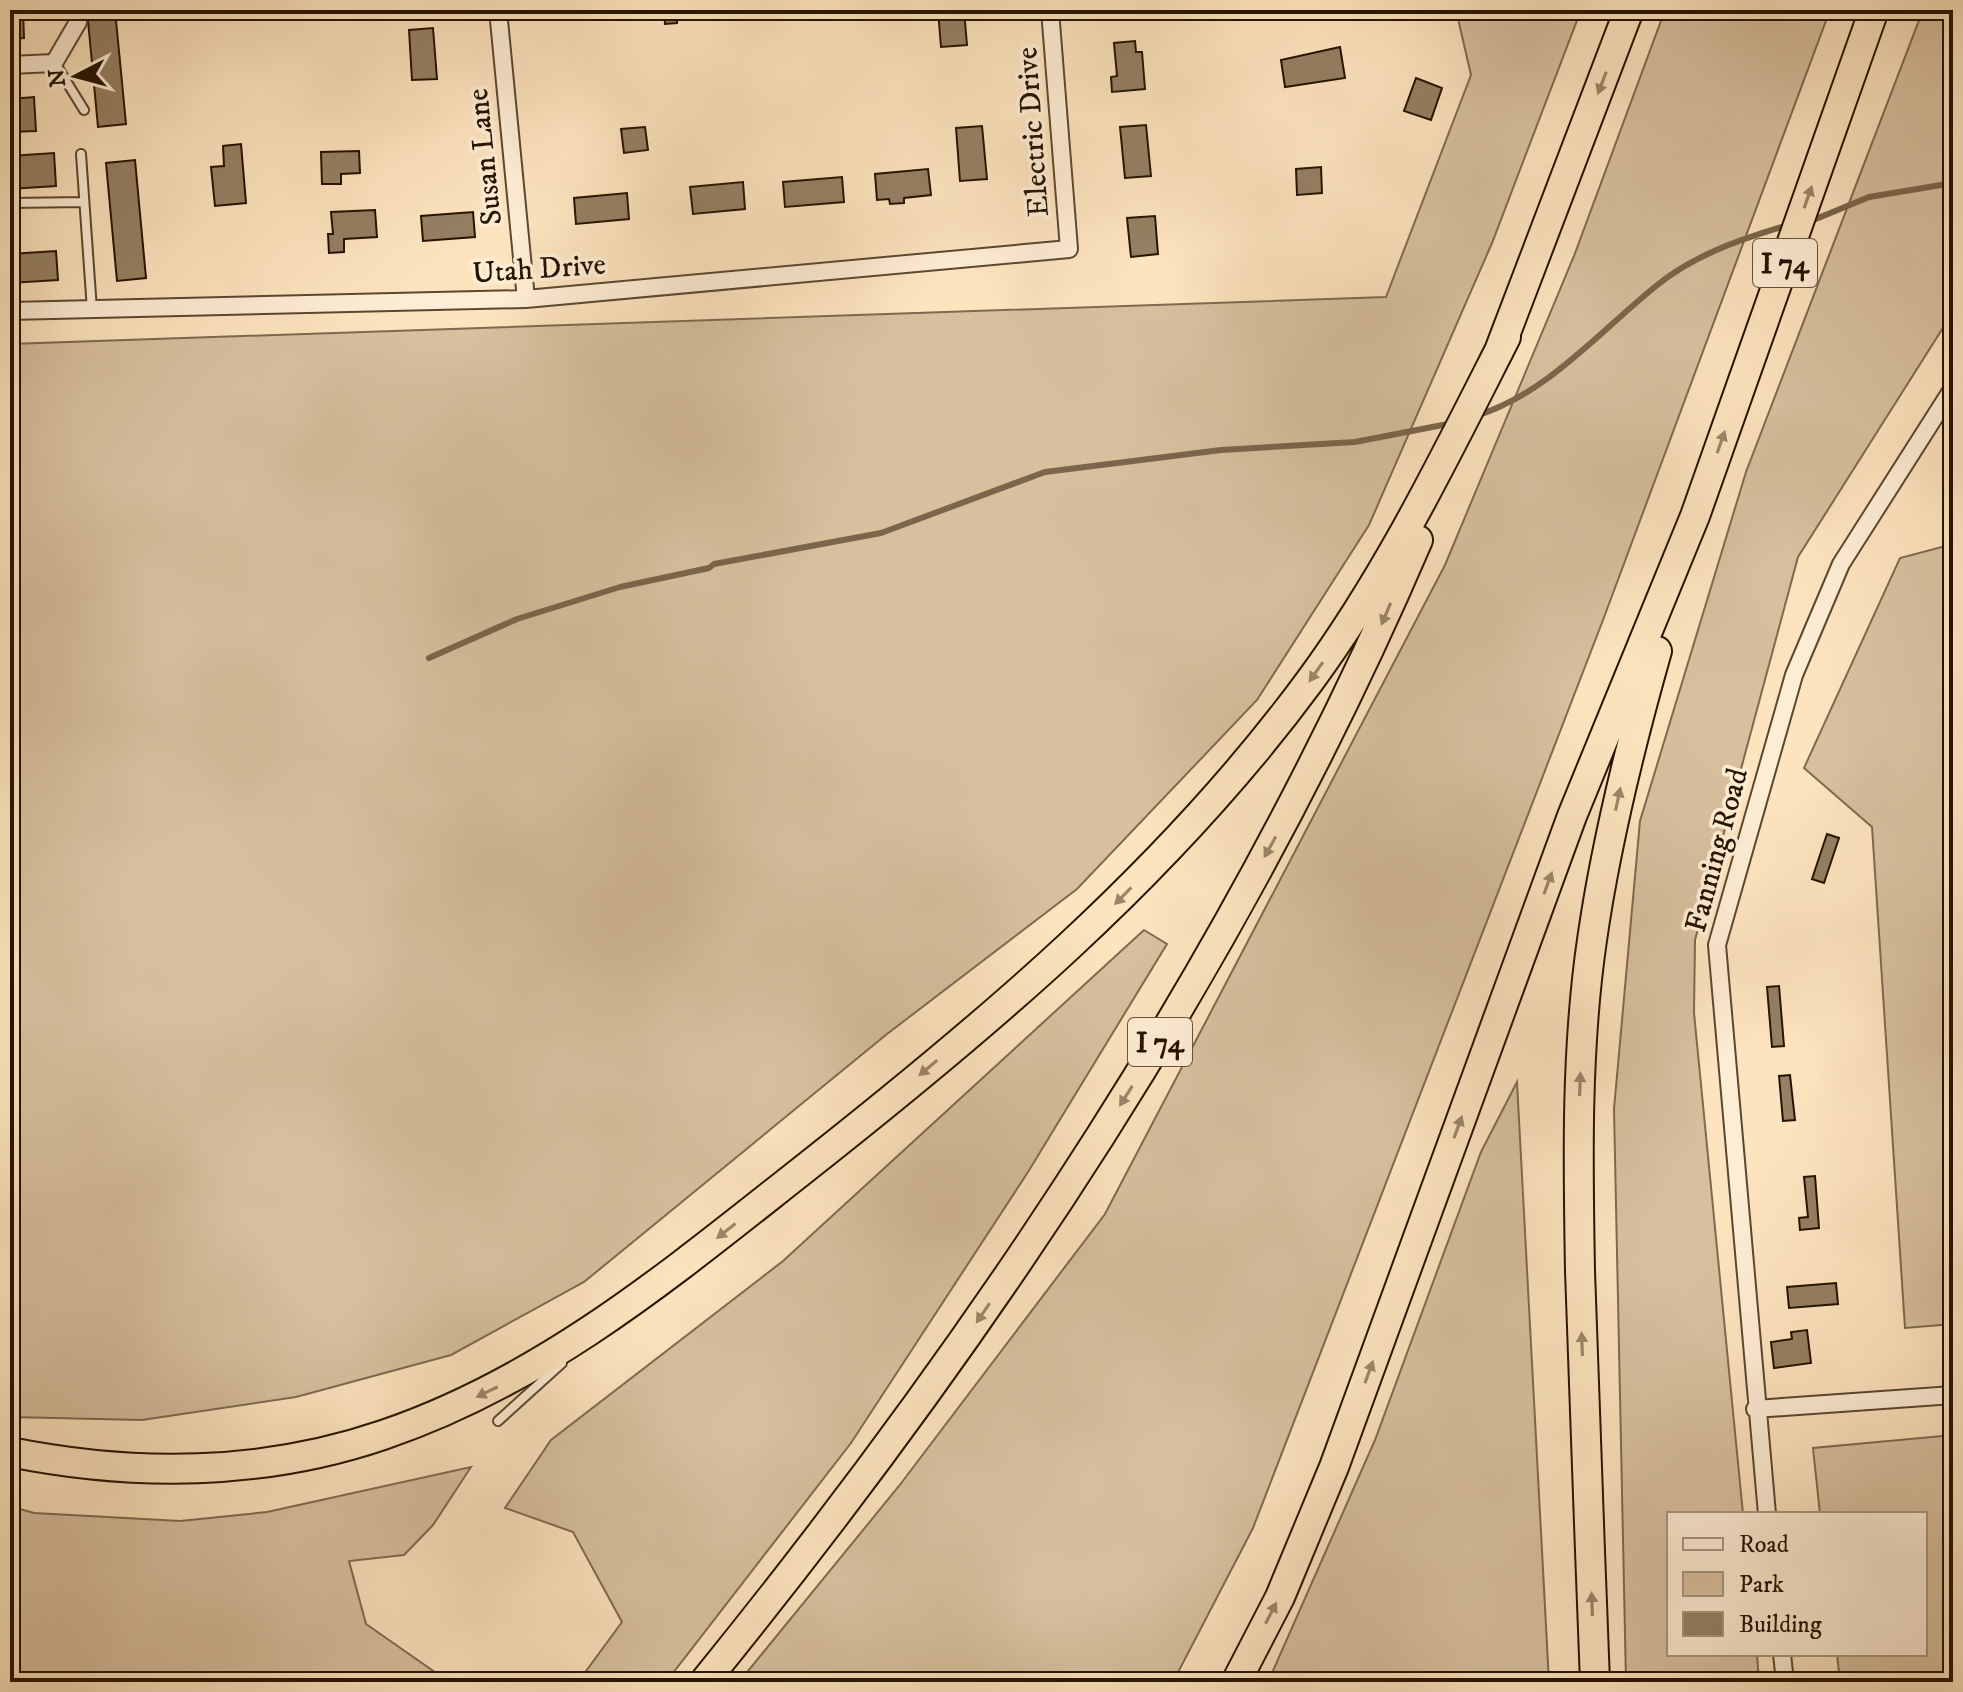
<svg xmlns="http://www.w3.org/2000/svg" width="1963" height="1692" font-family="'IM FELL DW Pica',serif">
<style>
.green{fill:#d8c09f;stroke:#7e6a50;stroke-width:2}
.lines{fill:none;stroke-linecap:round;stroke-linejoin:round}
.stream{stroke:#7b664c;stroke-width:6}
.building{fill:#958063;stroke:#251300;stroke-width:2}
.service-casing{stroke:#5b4730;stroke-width:12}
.minor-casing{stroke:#5b4730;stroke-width:20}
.motorway-casing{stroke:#251300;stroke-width:32}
.service{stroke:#feedd5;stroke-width:8}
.minor{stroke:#feedd5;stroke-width:16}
.motorway{stroke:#fde4bf;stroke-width:28}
.oneway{fill:#9c8669}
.labels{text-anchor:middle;stroke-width:7;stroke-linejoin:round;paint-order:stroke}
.shield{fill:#feedd5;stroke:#665440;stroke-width:2}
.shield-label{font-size:28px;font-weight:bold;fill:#251300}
.street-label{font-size:30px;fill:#251300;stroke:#feedd5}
</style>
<rect width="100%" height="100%" fill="#fde4bf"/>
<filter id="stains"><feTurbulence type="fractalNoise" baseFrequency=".0025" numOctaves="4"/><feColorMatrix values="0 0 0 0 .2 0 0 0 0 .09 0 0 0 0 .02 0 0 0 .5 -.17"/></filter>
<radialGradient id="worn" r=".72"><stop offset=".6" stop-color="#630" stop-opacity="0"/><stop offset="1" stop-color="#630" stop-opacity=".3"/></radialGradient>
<path class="green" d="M 1456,10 L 1581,10 L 1492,243 L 1369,525 L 1257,700 L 1077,889 L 887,1034 L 584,1282 L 451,1355 L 296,1397 L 142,1420 L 10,1417 L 10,344 L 1386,297 L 1471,75 Z
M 1665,10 L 1830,10 L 1603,620 L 1253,1528 L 1173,1682 L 739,1682 L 899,1486 L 1105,1214 L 1445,565 L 1574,256 Z
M 1923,10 L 1953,10 L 1953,312 L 1798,557 L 1695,940 L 1694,1013 L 1743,1514 L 1669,1514 L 1669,1654 L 1757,1654 L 1759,1682 L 1626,1682 L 1614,1109 L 1640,821 L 1746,472 Z
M 1953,544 L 1953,1324 L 1905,1328 L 1872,827 L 1804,768 L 1900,558 Z
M 1144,930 L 1167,944 L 1028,1172 L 851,1443 L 666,1682 L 578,1682 L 622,1622 L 573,1532 L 505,1508 L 551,1440 L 783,1261 Z
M 1517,1082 L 1549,1682 L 1268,1682 L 1375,1440 L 1481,1152 Z
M 1953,1435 L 1953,1682 L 1840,1682 L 1837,1654 L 1925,1654 L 1925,1514 L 1820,1514 L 1813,1448 Z
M 471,1467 L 433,1525 L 404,1555 L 349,1561 L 366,1624 L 449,1682 L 10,1682 L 10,1506 L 34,1513 L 180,1521 L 267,1512 Z"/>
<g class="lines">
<path class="stream" d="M 1811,221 L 1869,197 L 1953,183
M 1475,416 C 1546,395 1600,331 1656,286 C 1695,254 1742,239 1788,225
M 429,658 L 517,619 L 620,587 L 709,568 L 714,564 L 881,533 L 1045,472 L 1221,450 L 1355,442 L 1453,423"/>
</g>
<path class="building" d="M 23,10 L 24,38 L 10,39 L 10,11 Z
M 87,10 L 115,10 L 126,124 L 98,127 Z
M 664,10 L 677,10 L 677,23 L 665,24 Z
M 938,10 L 964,10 L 967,45 L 941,47 Z
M 433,28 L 437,79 L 412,80 L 409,30 Z
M 1135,41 L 1136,52 L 1142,52 L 1145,89 L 1112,92 L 1111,77 L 1117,76 L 1114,43 Z
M 1340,47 L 1345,78 L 1285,87 L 1281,60 Z
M 1416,78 L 1442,88 L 1431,120 L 1404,111 Z
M 34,97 L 36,131 L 10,132 L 10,99 Z
M 1146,125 L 1151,176 L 1125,178 L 1120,127 Z
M 982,126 L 987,179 L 960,181 L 956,128 Z
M 645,127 L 648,150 L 624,153 L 621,129 Z
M 241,144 L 246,203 L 215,206 L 211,167 L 224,166 L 223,146 Z
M 359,151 L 360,173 L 341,174 L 341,184 L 322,184 L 321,152 Z
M 54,153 L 56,186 L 10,189 L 10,156 Z
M 135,160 L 146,278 L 117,281 L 106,163 Z
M 1321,167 L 1322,193 L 1297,195 L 1296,169 Z
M 928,169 L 931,195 L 904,198 L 904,203 L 890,204 L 889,199 L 877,200 L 875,174 Z
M 842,177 L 844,202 L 785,207 L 783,182 Z
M 743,182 L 745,209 L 693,214 L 690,187 Z
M 627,193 L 629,219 L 576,224 L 574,198 Z
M 375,210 L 377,237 L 344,239 L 344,252 L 329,253 L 328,234 L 333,234 L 331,212 Z
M 473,212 L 475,237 L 423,241 L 421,216 Z
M 1155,216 L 1158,254 L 1131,257 L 1127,218 Z
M 56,251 L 58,280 L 10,283 L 10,254 Z
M 1827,834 L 1839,838 L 1824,883 L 1812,879 Z
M 1779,986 L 1784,1046 L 1772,1047 L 1767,987 Z
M 1790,1075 L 1795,1120 L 1783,1121 L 1779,1076 Z
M 1815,1176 L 1819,1228 L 1800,1230 L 1799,1218 L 1808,1217 L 1804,1177 Z
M 1836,1283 L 1838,1304 L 1789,1308 L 1787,1287 Z
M 1807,1330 L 1811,1363 L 1774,1368 L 1771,1342 L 1792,1339 L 1791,1332 Z"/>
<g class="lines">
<g class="service-casing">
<path id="service" d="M 55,63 L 84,110
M 81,154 L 92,310
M 10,203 L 84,202
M 498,1421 L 562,1363"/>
</g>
<g class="minor-casing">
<path id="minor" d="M 498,10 L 526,299
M 10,65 L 54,63 L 78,22
M 10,311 L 526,299 L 1069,249 L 1050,10
M 1755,1409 L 1953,1395
M 1767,1514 L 1717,945 L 1794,675 L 1841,564 L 1953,388
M 1782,1654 L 1785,1682"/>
</g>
<g class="motorway-casing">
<path id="motorway" d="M 1499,351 L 1629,10
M 10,1452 C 134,1477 263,1476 383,1435 C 540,1382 666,1278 794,1177 C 981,1030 1166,876 1309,682 C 1388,575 1446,455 1506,337
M 704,1682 C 988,1332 1240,955 1418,540
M 1236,1682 L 1280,1597 L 1334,1467 L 1572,816 L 1695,516 L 1874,10
M 1595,1682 C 1590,1545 1584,1408 1580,1271 C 1578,1161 1576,1049 1592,940 C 1606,842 1630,746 1657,651"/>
</g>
<use href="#service" class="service"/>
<use href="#minor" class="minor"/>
<use href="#motorway" class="motorway"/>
</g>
<defs><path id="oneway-solid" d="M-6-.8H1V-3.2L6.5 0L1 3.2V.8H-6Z" transform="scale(2)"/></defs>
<g class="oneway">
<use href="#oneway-solid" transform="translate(1602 83) rotate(111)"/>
<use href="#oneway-solid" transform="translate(1808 197) rotate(-71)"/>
<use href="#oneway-solid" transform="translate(1721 442) rotate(-71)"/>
<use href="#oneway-solid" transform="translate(1386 614) rotate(113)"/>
<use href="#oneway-solid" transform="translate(1316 672) rotate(125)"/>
<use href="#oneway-solid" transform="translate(1618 799) rotate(-78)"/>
<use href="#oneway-solid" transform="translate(1270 847) rotate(119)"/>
<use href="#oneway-solid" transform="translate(1548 883) rotate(-70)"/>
<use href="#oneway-solid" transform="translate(1123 896) rotate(134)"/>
<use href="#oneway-solid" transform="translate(928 1068) rotate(140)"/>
<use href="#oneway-solid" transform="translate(1580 1084) rotate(-88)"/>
<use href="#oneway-solid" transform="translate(1126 1096) rotate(122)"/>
<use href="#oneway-solid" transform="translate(1458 1127) rotate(-70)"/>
<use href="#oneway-solid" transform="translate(726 1231) rotate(142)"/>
<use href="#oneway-solid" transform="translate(983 1313) rotate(124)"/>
<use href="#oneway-solid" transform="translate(1582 1344) rotate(-92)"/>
<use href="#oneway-solid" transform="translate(1369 1372) rotate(-70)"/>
<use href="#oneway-solid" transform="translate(487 1392) rotate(154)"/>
<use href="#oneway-solid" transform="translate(1592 1604) rotate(-92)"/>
<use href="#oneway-solid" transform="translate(1271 1613) rotate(-63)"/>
</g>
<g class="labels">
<g class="shield">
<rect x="1753" y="239" width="64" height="48" rx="6"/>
<rect x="1128" y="1018" width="64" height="48" rx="6"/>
</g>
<g class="shield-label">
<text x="1785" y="273">I 74</text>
<text x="1160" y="1052">I 74</text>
</g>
<g class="street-label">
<text transform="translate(1032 132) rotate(-94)" y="10">Electric Drive</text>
<text transform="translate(484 157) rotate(-96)" y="10">Susan Lane</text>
<text transform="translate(539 268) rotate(-4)" y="10">Utah Drive</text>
<text transform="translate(1716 850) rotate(-75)" y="10">Fanning Road</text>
</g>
</g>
<rect width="1963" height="1692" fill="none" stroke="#fde4bf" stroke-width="40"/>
<rect x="12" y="12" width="1939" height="1668" fill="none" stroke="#251300" stroke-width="4"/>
<rect x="20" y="20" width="1923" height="1652" fill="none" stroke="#251300" stroke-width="2"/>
<rect x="1667" y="1512" width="260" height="144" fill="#feedd5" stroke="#a79680" stroke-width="2"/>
<rect x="1683" y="1538" width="40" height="12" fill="#feedd5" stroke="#a79680" stroke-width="2"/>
<text x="1739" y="1552" font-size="24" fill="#251300">Road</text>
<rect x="1683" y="1572" width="40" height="24" fill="#d8c09f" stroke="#a79680" stroke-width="2"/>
<text x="1739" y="1592" font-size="24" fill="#251300">Park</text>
<rect x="1683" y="1612" width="40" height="24" fill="#958063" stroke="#a79680" stroke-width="2"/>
<text x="1739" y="1632" font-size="24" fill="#251300">Building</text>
<g transform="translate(76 76) rotate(264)" stroke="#feedd5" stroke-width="6" paint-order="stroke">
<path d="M0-6L14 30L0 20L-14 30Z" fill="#251300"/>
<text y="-12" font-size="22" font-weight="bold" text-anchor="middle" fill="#251300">N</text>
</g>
<rect width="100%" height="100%" filter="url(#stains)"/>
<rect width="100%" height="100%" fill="url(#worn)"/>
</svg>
